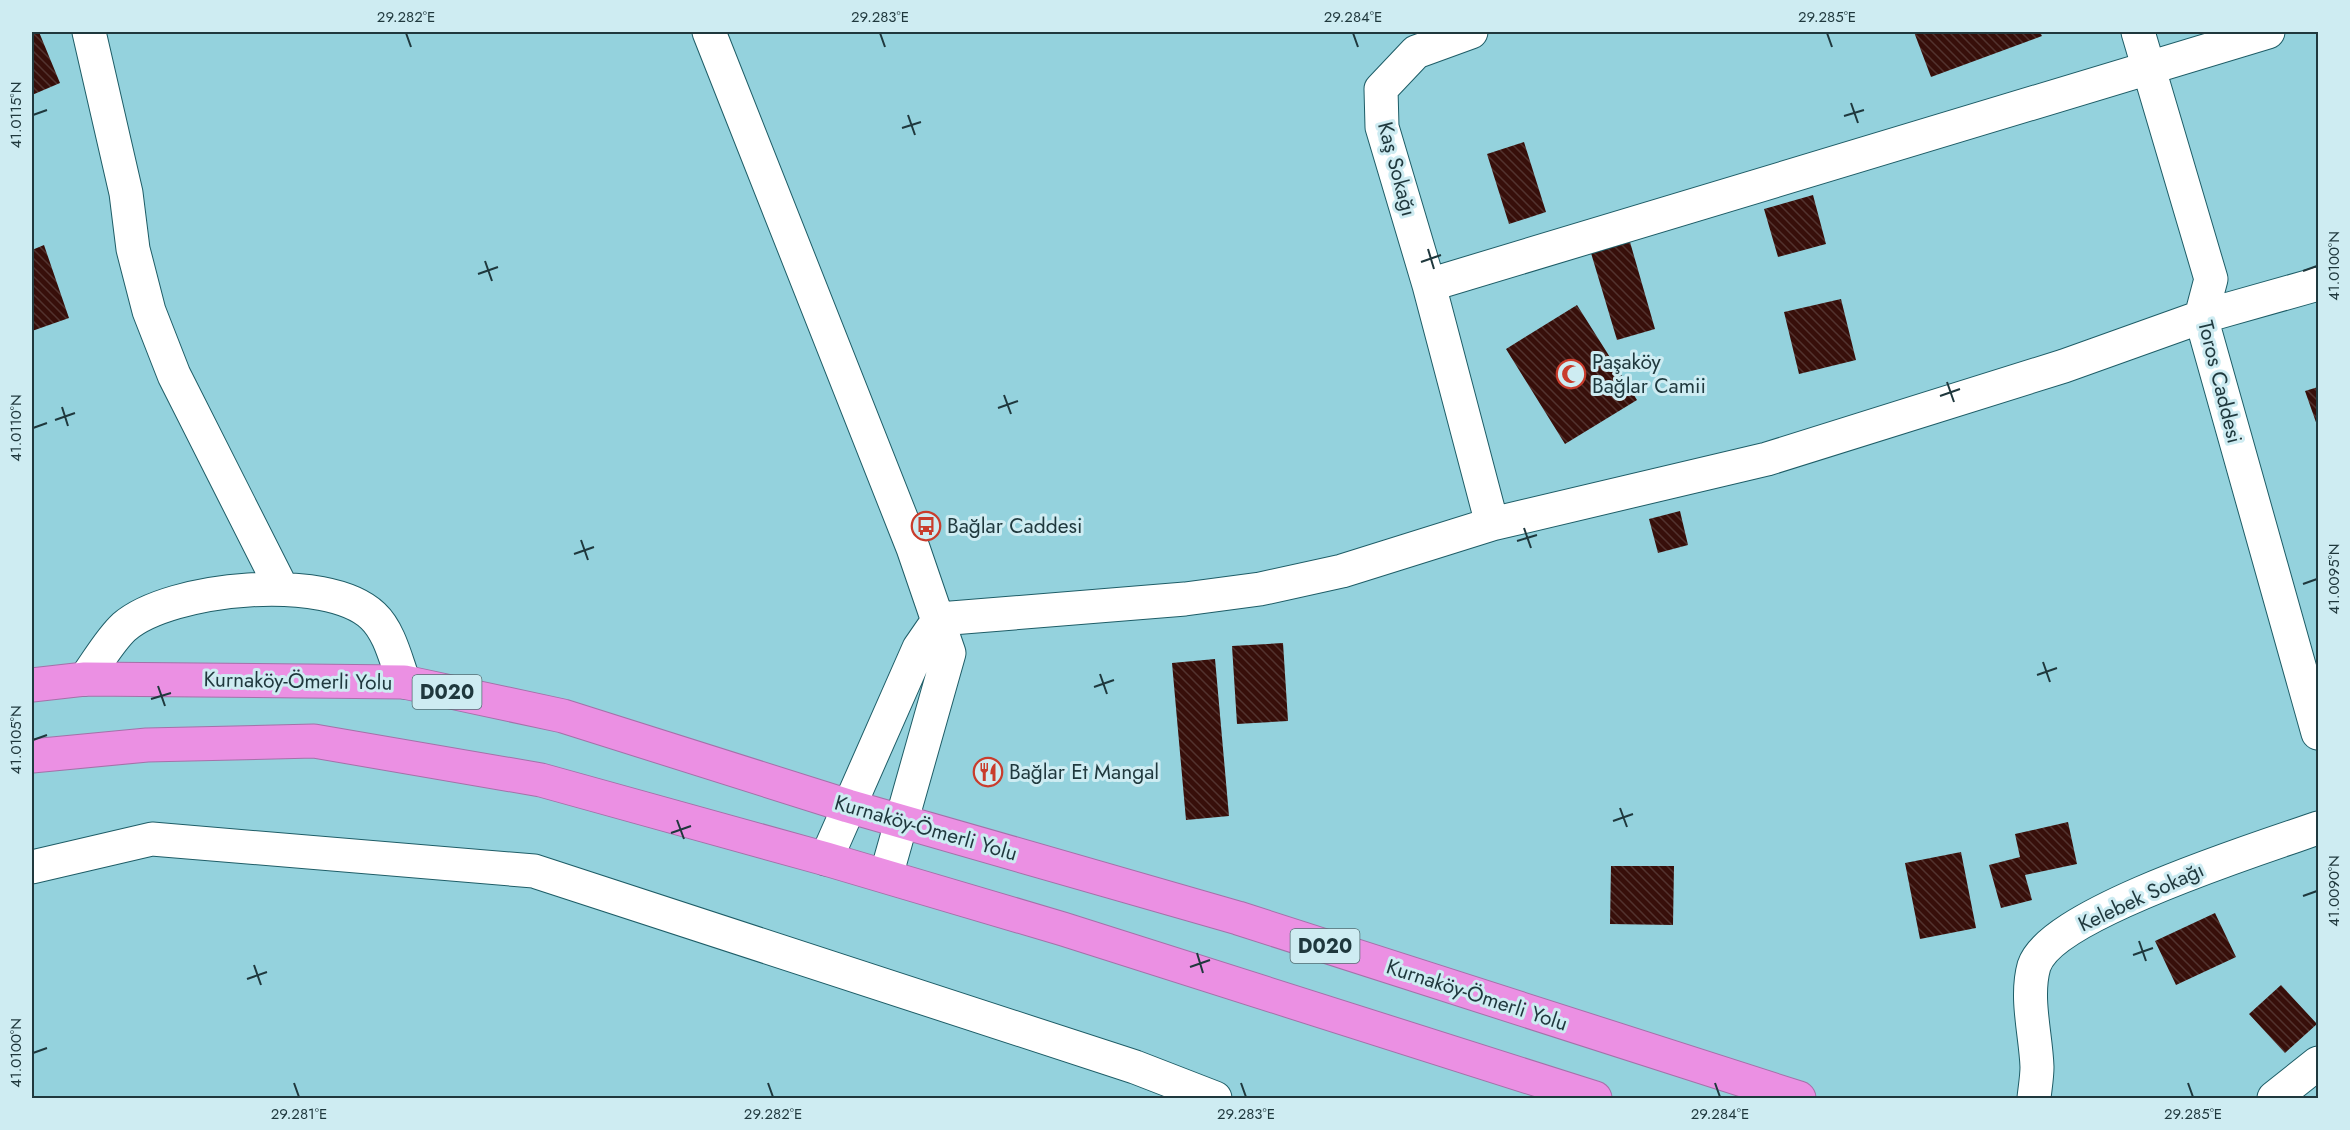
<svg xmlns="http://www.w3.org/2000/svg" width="2350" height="1130" font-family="Jost,sans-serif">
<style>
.building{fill:url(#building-back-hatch)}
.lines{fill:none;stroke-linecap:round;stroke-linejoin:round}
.minor-casing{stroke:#1e5d67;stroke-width:35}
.highway-casing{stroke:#a471a9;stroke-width:35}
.minor{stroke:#fff;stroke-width:33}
.highway{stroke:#eb90e3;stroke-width:33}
.ticks{fill:none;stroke:#1f383d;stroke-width:2}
.labels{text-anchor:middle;stroke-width:6;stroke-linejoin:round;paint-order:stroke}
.shield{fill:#ceecf2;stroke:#546e73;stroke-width:1.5}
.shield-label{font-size:20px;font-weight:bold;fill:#1f383d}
.street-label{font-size:21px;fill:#1f383d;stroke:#ceecf2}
.poi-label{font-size:21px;fill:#1f383d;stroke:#ceecf2;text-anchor:start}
.neatline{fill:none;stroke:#1f383d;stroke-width:2}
.ticks-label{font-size:15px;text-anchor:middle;fill:#1f383d}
</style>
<defs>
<pattern id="building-back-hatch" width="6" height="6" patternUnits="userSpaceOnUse" patternTransform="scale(1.5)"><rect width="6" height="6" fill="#370f0a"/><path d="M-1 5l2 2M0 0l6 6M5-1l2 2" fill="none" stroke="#52332f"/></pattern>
</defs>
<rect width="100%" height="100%" fill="#94d2dd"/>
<path class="building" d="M 32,32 L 39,32 L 60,83 L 32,95 Z
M 1914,32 L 2040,32 L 2042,36 L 1931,77 Z
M 1524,142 L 1546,212 L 1509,224 L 1487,154 Z
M 1813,195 L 1826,244 L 1778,257 L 1764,209 Z
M 1630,242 L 1655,329 L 1617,340 L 1591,253 Z
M 44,245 L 69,318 L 32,331 L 32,250 Z
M 1841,299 L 1856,360 L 1799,374 L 1784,312 Z
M 1577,305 L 1637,400 L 1565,444 L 1506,349 Z
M 2318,387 L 2318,428 L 2305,391 Z
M 1680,511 L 1688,545 L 1658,553 L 1649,519 Z
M 1283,643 L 1288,721 L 1237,724 L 1232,646 Z
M 1215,659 L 1229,816 L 1186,820 L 1172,663 Z
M 2068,822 L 2077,864 L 2025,875 L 2032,900 L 2001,908 L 1989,865 L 2020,857 L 2015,834 Z
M 1961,852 L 1976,928 L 1920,939 L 1905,863 Z
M 1611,866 L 1674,866 L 1673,925 L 1610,924 Z
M 2215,913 L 2236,957 L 2176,985 L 2155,941 Z
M 2281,985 L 2317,1024 L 2285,1053 L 2249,1014 Z"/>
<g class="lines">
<g class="minor-casing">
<path id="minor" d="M 89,32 L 126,193 L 133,249 L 149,311 L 174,375 L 282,589
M 709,32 L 913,548 L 949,653 L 886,876
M 2138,32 L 2211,279 L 2201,317 L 2318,733
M 1429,285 L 1382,127 L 1381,89 L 1416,52 L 1471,32
M 1492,524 L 1429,285 L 2268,32
M 85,679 C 97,663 109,641 124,627 C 170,587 327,572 373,616 C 390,632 396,661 404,682
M 826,859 L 919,648 L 939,619 L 1185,599 L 1260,589 L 1342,571 L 1492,524 L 1767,459 L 2064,366 L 2201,317 L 2318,284
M 32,867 L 152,839 L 534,871 L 1135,1067 L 1215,1098
M 2034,1098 C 2035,1088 2037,1077 2037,1067 C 2036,1035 2025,998 2034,966 C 2051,913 2264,847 2318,828
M 2274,1098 L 2318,1063"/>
</g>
<g class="highway-casing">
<path id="highway" d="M 32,685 L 85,679 L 404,682 L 563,716 L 848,806 L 1238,918 L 1799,1098
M 32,756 L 147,745 L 314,741 L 541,780 L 826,859 L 1063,929 L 1595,1098"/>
</g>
<use href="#minor" class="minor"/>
<use href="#highway" class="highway"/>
</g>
<path class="ticks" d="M 406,33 L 411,47M 880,33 L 885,47M 1353,33 L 1358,47M 1827,33 L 1832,47M 1851,103 L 1858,123M 33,115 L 47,110M 908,115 L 915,135M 1844,116 L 1864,110M 902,128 L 921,122M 1428,249 L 1434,269M 485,261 L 492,281M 1421,262 L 1441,255M 2303,271 L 2317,266M 478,274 L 498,267M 1947,382 L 1954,402M 1004,395 L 1011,414M 1940,396 L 1960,389M 62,407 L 68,426M 998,408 L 1018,401M 55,420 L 75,413M 33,428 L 47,423M 1524,528 L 1531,548M 581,540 L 588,560M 1517,541 L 1537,535M 574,554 L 594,547M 2303,584 L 2317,579M 2043,662 L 2050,682M 1100,674 L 1107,694M 2037,675 L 2057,668M 158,686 L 165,706M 1094,687 L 1114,680M 151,699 L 171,693M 33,740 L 47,735M 1620,808 L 1627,827M 677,820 L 684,839M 1613,821 L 1633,814M 671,833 L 691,826M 2303,896 L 2317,891M 2139,941 L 2146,961M 1197,953 L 1203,973M 2133,955 L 2153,948M 254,965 L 261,985M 1190,967 L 1210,960M 247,979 L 267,972M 33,1053 L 47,1048M 294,1083 L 299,1097M 768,1083 L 773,1097M 1241,1083 L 1246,1097M 1715,1083 L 1720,1097M 2188,1083 L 2193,1097"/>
<defs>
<g id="mosque-ring" transform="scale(1.5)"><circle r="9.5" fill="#ceecf2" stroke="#c93c2c" stroke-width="1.5"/><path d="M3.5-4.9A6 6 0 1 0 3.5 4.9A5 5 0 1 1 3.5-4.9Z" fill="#c93c2c"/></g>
<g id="bus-ring" transform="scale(1.5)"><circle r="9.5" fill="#ceecf2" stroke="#c93c2c" stroke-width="1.5"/><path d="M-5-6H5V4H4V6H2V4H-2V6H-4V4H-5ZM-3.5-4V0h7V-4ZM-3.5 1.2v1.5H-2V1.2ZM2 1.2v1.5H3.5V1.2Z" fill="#c93c2c"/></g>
<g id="restaurant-ring" transform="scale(1.5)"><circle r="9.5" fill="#ceecf2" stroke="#c93c2c" stroke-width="1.5"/><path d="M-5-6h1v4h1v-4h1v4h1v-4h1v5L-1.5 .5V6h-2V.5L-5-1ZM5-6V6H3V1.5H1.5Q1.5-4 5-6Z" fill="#c93c2c"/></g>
</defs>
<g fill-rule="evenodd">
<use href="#mosque-ring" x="1571" y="374"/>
<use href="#bus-ring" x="926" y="526"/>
<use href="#restaurant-ring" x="988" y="772"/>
</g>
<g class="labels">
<g class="shield">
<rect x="412.5" y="675" width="69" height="34" rx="4.5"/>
<rect x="1290.5" y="929" width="69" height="34" rx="4.5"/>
</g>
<g class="shield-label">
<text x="447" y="699">D020</text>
<text x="1325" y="953">D020</text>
</g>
<g class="street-label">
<text transform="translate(1397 169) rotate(75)" y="7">Kaş Sokağı</text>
<text transform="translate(2220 382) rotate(76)" y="7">Toros Caddesi</text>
<text transform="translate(298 681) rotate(1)" y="7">Kurnaköy-Ömerli Yolu</text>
<text transform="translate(926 828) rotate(16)" y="7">Kurnaköy-Ömerli Yolu</text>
<text transform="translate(2141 897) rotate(-25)" y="7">Kelebek Sokağı</text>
<text transform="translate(1477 995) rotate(18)" y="7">Kurnaköy-Ömerli Yolu</text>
</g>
<g class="poi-label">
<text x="1592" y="369">Paşaköy<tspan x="1592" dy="24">Bağlar Camii</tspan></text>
<text x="947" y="533">Bağlar Caddesi</text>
<text x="1009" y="779">Bağlar Et Mangal</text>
</g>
</g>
<rect width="2350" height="1130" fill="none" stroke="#ceecf2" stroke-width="66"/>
<rect x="33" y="33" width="2284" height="1064" class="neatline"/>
<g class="ticks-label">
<text x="406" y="22">29.282°E</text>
<text x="880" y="22">29.283°E</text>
<text x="1353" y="22">29.284°E</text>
<text x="1827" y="22">29.285°E</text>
<text transform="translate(16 115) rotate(-90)" y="5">41.0115°N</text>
<text transform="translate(2334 266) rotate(-90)" y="5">41.0100°N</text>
<text transform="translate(16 428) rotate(-90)" y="5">41.0110°N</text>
<text transform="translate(2334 579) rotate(-90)" y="5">41.0095°N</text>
<text transform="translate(16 740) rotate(-90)" y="5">41.0105°N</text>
<text transform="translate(2334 891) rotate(-90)" y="5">41.0090°N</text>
<text transform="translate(16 1053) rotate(-90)" y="5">41.0100°N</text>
<text x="299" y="1119">29.281°E</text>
<text x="773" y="1119">29.282°E</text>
<text x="1246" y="1119">29.283°E</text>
<text x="1720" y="1119">29.284°E</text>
<text x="2193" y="1119">29.285°E</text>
</g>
</svg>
